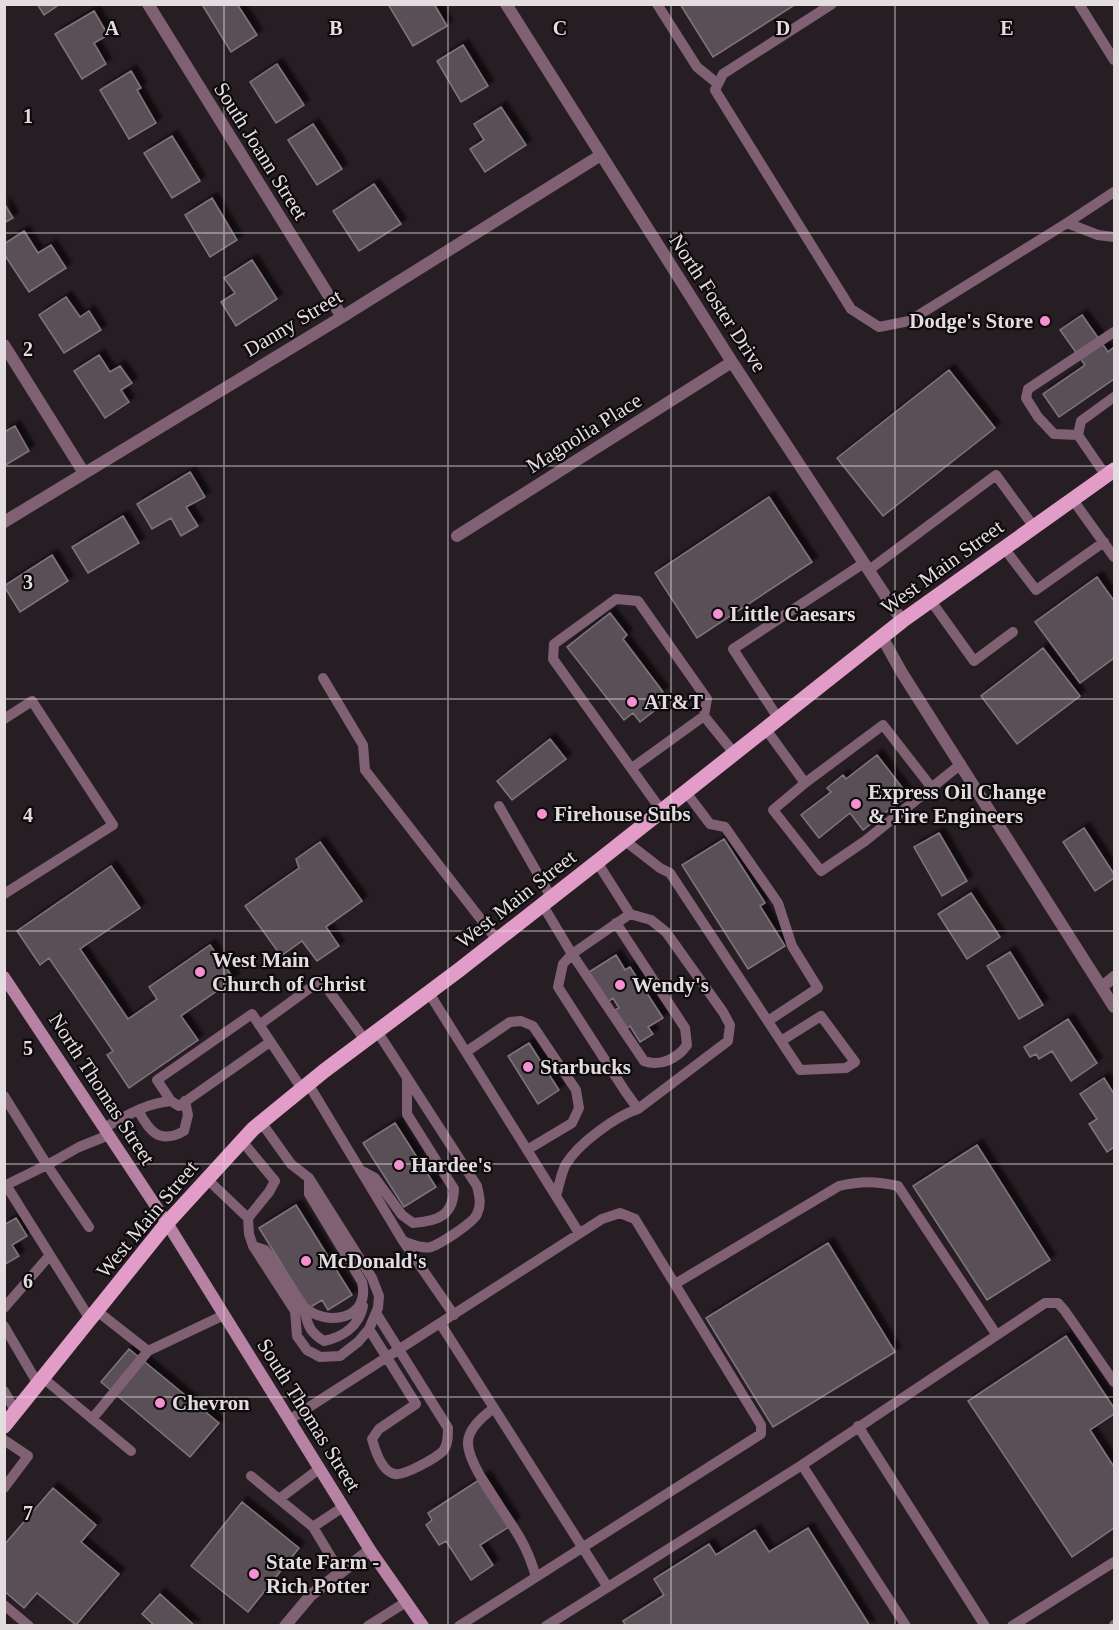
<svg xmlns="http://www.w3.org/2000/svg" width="1119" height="1630" font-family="Georgia,serif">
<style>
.building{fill:#5a5056;stroke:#80757b;stroke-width:1.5;filter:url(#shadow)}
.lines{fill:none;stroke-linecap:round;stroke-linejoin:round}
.lane{stroke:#806073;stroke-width:10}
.street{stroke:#806073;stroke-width:12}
.secondary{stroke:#b782a3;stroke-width:12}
.primary{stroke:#e19dc7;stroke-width:15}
.grid{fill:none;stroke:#e3dde0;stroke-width:1.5;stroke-opacity:0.55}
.poi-dot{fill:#f590d1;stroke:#0d0a0c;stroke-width:2}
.labels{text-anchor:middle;stroke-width:4.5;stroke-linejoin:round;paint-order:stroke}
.street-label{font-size:21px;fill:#e3dde0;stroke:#0d0a0c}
.poi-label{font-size:21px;font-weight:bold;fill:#e3dde0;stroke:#0d0a0c;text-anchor:start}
.grid-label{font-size:20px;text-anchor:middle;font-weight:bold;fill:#e3dde0;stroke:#0d0a0c;stroke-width:4.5;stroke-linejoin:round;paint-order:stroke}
</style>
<defs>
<filter id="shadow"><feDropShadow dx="5.5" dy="-5.5" stdDeviation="1.5" flood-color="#0009"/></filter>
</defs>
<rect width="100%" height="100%" fill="#271e24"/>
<path class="building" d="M 37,4 L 60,4 L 44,15 Z
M 205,4 L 237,4 L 257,35 L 231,52 L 203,6 Z
M 388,4 L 434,4 L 447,26 L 413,46 Z
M 680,4 L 796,4 L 713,57 Z
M 94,11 L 108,35 L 94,43 L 106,64 L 82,79 L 55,34 Z
M 463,45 L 488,86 L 461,102 L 437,61 Z
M 277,64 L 304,105 L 276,123 L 250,82 Z
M 131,71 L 141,88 L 137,90 L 156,123 L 129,139 L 100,90 Z
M 501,107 L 526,145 L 485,172 L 470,149 L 484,140 L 474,124 Z
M 313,124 L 342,169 L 317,185 L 288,140 Z
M 172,136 L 200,181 L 172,198 L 144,153 Z
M 374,184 L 401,224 L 359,251 L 333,211 Z
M 212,198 L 237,240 L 210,257 L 185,215 Z
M 4,203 L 13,218 L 4,223 Z
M 24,231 L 38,253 L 51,245 L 66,268 L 29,292 L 4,254 L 4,244 Z
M 252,260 L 277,299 L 236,326 L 221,302 L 235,293 L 224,278 Z
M 66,297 L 80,317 L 89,311 L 101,330 L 64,353 L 39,315 Z
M 1082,315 L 1108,352 L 1114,347 L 1114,379 L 1059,417 L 1043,394 L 1085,365 L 1060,330 Z
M 99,355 L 110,372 L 120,366 L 132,383 L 121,390 L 129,402 L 105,418 L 74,371 Z
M 949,370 L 995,428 L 883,516 L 837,458 Z
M 15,426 L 29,451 L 4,466 L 4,432 Z
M 190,472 L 205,497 L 186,507 L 198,526 L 181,536 L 171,518 L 152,529 L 137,504 Z
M 769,497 L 812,562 L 697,638 L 655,573 Z
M 123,516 L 139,543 L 88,573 L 72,547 Z
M 52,555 L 68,581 L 20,612 L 4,586 Z
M 1097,577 L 1114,601 L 1114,658 L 1080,683 L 1035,622 Z
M 610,613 L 627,635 L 623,639 L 663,692 L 656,698 L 662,705 L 640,722 L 633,713 L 624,720 L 567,647 Z
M 1043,648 L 1080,696 L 1017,744 L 981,696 Z
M 550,739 L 566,759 L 512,800 L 497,781 Z
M 877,755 L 908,795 L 863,830 L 850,813 L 819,838 L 801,815 L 831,792 L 827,788 L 843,775 L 846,779 Z
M 1084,828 L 1114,874 L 1114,878 L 1095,891 L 1063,842 Z
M 939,833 L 967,881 L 942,896 L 914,847 Z
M 724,839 L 765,903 L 760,906 L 785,946 L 748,969 L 682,865 Z
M 320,842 L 362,901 L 326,927 L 339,946 L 317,961 L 302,941 L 281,956 L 245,906 L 299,868 L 296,859 Z
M 111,866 L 140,908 L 80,949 L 128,1019 L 157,999 L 149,987 L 210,945 L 234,979 L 181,1016 L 198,1040 L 129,1088 L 107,1055 L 113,1051 L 49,958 L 40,965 L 17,931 Z
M 971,893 L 1000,937 L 967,959 L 938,914 Z
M 1010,952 L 1043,1005 L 1019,1019 L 987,966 Z
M 616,955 L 625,970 L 630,967 L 663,1018 L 648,1027 L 653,1034 L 640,1042 L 630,1026 L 627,1028 L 615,1010 L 619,1008 L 613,998 L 608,1002 L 589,972 Z
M 1068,1019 L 1097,1063 L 1071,1081 L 1052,1051 L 1039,1059 L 1036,1054 L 1030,1057 L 1024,1047 Z
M 529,1043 L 559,1090 L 538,1104 L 508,1056 Z
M 1104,1078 L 1114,1094 L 1114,1147 L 1107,1152 L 1089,1124 L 1097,1119 L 1080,1094 Z
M 395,1123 L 436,1187 L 404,1207 L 363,1143 Z
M 977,1145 L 1050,1260 L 987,1300 L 913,1186 Z
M 296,1205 L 352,1295 L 328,1310 L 322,1300 L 309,1308 L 259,1228 Z
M 16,1218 L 27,1236 L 12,1245 L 19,1256 L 4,1265 L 4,1225 Z
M 828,1243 L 895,1352 L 773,1427 L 706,1318 Z
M 1066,1336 L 1114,1408 L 1114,1414 L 1090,1430 L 1114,1467 L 1114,1528 L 1072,1557 L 968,1401 Z
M 129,1349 L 219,1423 L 190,1457 L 101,1382 Z
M 485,1476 L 515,1523 L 480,1545 L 493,1565 L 471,1580 L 446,1541 L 439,1545 L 426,1525 L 432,1520 L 428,1513 Z
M 53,1488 L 96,1525 L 81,1542 L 119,1574 L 76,1625 L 37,1593 L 24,1608 L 4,1591 L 4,1545 Z
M 242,1502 L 299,1548 L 248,1612 L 191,1566 Z
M 808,1528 L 870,1626 L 626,1626 L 623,1621 L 664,1595 L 654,1579 L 709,1544 L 716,1555 L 755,1530 L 769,1552 Z
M 160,1594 L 195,1626 L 155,1626 L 142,1614 Z"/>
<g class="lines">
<path class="lane" d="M 657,4 L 697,67 L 718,84
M 832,4 L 723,74 L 715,90 L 851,309 L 879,327 L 909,321 L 1067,223 L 1098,235 L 1114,237
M 1079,4 L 1114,60
M 1067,223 L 1114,192
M 1078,435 L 1054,434 L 1038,417 L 1026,398 L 1028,389 L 1114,332
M 1106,476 L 1078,435 L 1081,421 L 1114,397
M 1073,500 L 1114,557
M 1004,548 L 1036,590 L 1104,542
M 869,570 L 996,475 L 1034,527
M 931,601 L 974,661 L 1013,632
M 323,678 L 363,745 L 365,770 L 497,940
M 778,718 L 733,649 L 864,563
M 4,719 L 32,701 L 113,825 L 4,894
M 765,728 L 805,783 L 773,810 L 821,871 L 865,841 L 961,764
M 632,768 L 704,716
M 805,783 L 883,725 L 932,788
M 685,791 L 710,824 L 725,827 L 778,903 L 792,946 L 818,988 L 768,1021
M 499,806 L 551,897
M 661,810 L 553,659 L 554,644 L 616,599 L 638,601 L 707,699 L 704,716 L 734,753
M 624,840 L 660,868 L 670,873 L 800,1070 L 846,1068 L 855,1062 L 821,1016 L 781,1041
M 542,904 L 572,954 L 563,964 L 558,987 L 625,1091 L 638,1109 L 728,1041 L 730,1025 L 723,1012 L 666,932 L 651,920 L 630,914 L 597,862
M 616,923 L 685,1028 L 687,1045 C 677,1059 660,1067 644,1061 L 572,954 L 630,914
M 429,993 L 579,1233
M 259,1025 L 321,980 L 365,1040
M 270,1042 L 179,1106 L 171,1101 L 157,1080 L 252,1014 L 302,1089
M 466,1052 L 510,1022 L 521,1021 L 533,1026 L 576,1090 L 579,1108 L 572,1123 L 527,1150
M 309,1085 L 403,1241 C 411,1244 422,1249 431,1247 C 440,1244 473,1223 477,1214 C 482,1204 479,1195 477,1186 L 377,1031
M 4,1096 L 47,1165 L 79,1147 L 109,1135
M 138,1110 C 149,1131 159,1145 184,1131 L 188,1115 L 185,1101
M 104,1128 C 126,1116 146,1103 171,1101
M 242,1141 L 275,1181 L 269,1192 L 248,1218 L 249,1234 L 253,1246 L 295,1311 L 297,1336 L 307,1350 L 320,1357 L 340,1356 L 358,1342 L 369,1329 L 378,1308 L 379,1296 L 372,1278 L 309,1178 L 291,1164 L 261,1122
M 360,1170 L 375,1178 L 402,1215 L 413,1223 C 438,1221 453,1216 454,1189 L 407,1114 L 407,1079
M 207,1179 L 248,1218
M 6,1185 L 90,1319
M 4,1186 L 47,1165 L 89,1227
M 556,1196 C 559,1186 561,1173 566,1164 C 579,1143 616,1116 638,1109
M 403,1241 L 454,1315
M 253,1246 L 265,1250 L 270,1256 L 304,1307 C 326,1327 371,1320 362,1282 L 309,1194 L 309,1178
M 675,1284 L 839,1186 C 860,1181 876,1181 898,1186 L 996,1334
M 304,1307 C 307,1324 309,1332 324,1341 C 343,1337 359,1326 363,1306
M 4,1308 L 50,1255
M 440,1323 L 607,1586
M 4,1326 L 38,1384
M 369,1329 L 416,1404 L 379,1429 L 372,1439 C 375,1450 382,1472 395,1474 C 404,1476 436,1458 443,1451 C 448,1445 448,1436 448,1428 L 376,1313
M 148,1351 L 224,1315
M 43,1378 L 131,1451
M 4,1391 L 16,1412
M 494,1408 C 483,1416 467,1429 468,1444 C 469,1468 507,1515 520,1538 C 527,1550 532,1563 536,1577
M 92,1419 L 148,1351 L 97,1311
M 289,1420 L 602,1219 L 620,1213 L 635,1219 L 761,1425 L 761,1434 L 459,1626
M 858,1426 L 985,1626
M 4,1440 L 28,1456 L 4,1488
M 802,1465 L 906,1626
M 251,1476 L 313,1527 L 343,1507
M 279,1499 L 319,1469
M 313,1527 L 340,1572
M 4,1605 L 29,1626
M 368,1626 L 406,1602
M 546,1626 L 802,1465 L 1045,1303 L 1058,1303 L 1065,1311 L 1114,1382
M 1012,1626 L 1114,1562
M 1114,1626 L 1114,1625"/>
<path class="street" d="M 148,4 L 342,317
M 506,4 L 732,362 L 902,621
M 4,345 L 84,473
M 4,522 L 342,317 L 601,155
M 457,536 L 732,362
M 882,637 L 902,673 L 1114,1007
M 1102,987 L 1114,977
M 285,1626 L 311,1595 L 370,1550"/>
<path class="secondary" d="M 4,977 L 167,1223 L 370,1550 L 423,1626"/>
<path class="primary" d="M 4,1426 L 167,1223 L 253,1129 L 324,1071 L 459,970 L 597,862 L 902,621 L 1114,470"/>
</g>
<path class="grid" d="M 224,4 L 224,1626M 448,4 L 448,1626M 671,4 L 671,1626M 895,4 L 895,1626M 4,233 L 1114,233M 4,466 L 1114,466M 4,699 L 1114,699M 4,931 L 1114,931M 4,1164 L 1114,1164M 4,1397 L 1114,1397"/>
<g class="poi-dot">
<circle cx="1045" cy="321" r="6"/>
<circle cx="718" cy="614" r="6"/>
<circle cx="632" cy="702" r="6"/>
<circle cx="856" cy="804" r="6"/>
<circle cx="542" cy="814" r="6"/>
<circle cx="200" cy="972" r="6"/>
<circle cx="620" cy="985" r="6"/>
<circle cx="528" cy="1067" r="6"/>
<circle cx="399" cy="1165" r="6"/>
<circle cx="306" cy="1261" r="6"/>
<circle cx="160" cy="1403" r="6"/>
<circle cx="254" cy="1574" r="6"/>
</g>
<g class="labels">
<g class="street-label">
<text transform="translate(261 151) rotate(58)" y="7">South Joann Street</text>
<text transform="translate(718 303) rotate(57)" y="7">North Foster Drive</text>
<text transform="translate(293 323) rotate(-31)" y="7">Danny Street</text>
<text transform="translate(584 433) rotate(-32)" y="7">Magnolia Place</text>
<text transform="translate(942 567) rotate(-36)" y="7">West Main Street</text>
<text transform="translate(516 899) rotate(-38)" y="7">West Main Street</text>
<text transform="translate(102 1089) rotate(57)" y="7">North Thomas Street</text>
<text transform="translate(147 1219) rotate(-50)" y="7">West Main Street</text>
<text transform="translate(309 1415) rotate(58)" y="7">South Thomas Street</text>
</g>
<g class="poi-label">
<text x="1033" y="328" text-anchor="end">Dodge's Store</text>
<text x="730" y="621">Little Caesars</text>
<text x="644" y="709">AT&amp;T</text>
<text x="868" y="799">Express Oil Change<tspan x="868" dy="24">&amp; Tire Engineers</tspan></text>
<text x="554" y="821">Firehouse Subs</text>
<text x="212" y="967">West Main<tspan x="212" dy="24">Church of Christ</tspan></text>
<text x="632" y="992">Wendy's</text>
<text x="540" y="1074">Starbucks</text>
<text x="411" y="1172">Hardee's</text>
<text x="318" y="1268">McDonald's</text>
<text x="172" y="1410">Chevron</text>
<text x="266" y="1569">State Farm -<tspan x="266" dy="24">Rich Potter</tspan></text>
</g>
</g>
<g class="grid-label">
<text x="112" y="35">A</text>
<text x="336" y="35">B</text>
<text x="560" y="35">C</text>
<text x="783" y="35">D</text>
<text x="1007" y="35">E</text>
<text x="28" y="123">1</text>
<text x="28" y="356">2</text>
<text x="28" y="589">3</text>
<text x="28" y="822">4</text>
<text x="28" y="1055">5</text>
<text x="28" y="1288">6</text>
<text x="28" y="1520">7</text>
</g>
<rect width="1119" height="1630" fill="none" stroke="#e3dde0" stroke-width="12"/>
</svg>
